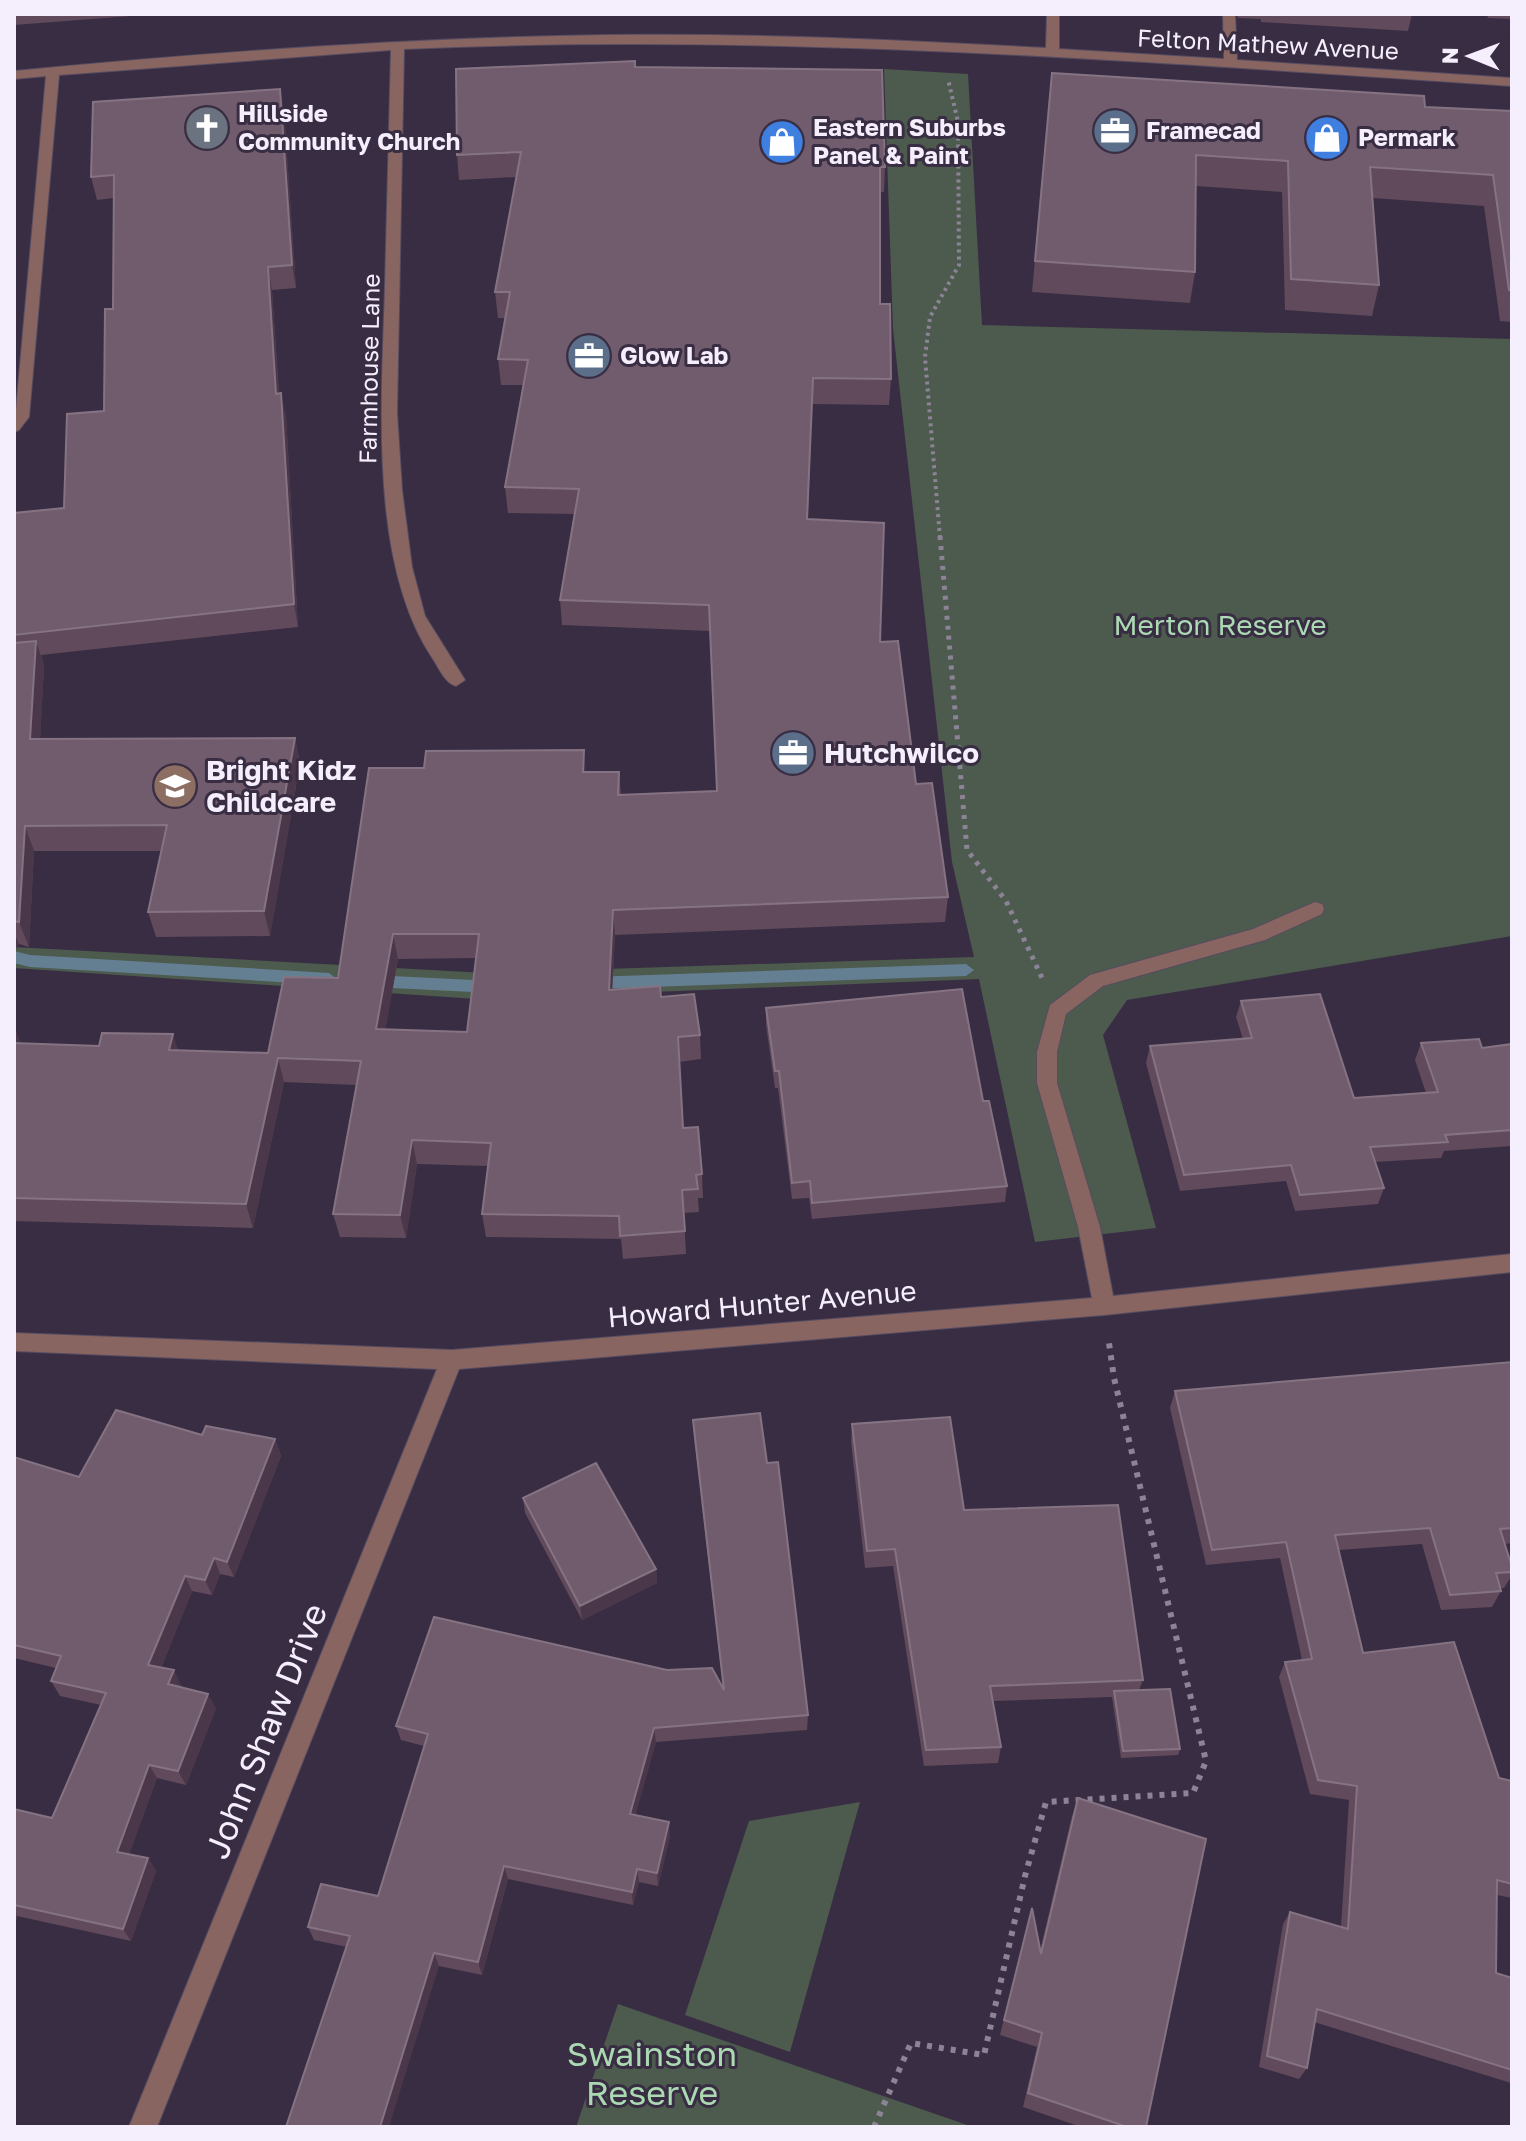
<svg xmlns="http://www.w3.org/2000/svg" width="1526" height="2141" font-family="'Golos Text',sans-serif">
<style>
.green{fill:#4c5b4e}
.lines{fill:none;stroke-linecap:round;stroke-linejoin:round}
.stream{fill:#657f92;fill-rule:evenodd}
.minor-casing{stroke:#574c61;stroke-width:2}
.path-far2{stroke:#8d8396;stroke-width:4;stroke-dasharray:3 4;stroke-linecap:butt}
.path-far1{stroke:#8d8396;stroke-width:5;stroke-dasharray:4 6;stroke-linecap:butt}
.path{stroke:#8d8396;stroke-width:6;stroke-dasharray:5 7;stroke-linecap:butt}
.minor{fill:#886560;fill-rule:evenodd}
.wall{fill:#604a5b;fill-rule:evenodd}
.shaded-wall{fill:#4a374a}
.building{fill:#705c6c;stroke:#857383;stroke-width:2;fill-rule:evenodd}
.labels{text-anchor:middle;stroke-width:6;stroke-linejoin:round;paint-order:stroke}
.far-street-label{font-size:24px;fill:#f5eefc;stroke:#392d43}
.far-poi-label{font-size:24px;font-weight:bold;fill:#f5eefc;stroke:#392d43;text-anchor:start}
.park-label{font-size:28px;fill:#aad9b2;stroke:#392d43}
.poi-label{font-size:28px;font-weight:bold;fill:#f5eefc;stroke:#392d43;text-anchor:start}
.street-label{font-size:28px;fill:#f5eefc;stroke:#392d43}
.near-street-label{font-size:34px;fill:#f5eefc;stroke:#392d43}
.near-park-label{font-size:34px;fill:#aad9b2;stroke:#392d43}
</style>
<rect width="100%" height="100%" fill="#392d43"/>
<path class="green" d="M 884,69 L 968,74 L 982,325 L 1512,339 L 1512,936 L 1127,1000 L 1103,1035 L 1156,1228 L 1035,1242 L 979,979 L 477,999 L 14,968 L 14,947 L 485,973 L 974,957 L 952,862 L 893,329 Z
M 860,1802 L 790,2052 L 685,2015 L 749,1821 Z
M 618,2004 L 973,2127 L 576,2127 Z"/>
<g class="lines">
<path class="stream" d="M 14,951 L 30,955 L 329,973 L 337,979 L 329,985 L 30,967 L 14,963 Z
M 966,964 L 974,970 L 966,976 L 592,989 L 584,983 L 592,977 Z
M 372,975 L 493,981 L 501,987 L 493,993 L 372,987 L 364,981 Z"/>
<g class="minor-casing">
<path id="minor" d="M 1047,14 L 1059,14 L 1059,49 L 1224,59 L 1223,14 L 1235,14 L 1237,60 L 1512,78 L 1512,86 C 1143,62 776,32 404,49 L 397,413 L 402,490 L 412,567 L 425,616 L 465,680 L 456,686 C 445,683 439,668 433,659 C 368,563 382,398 385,286 C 387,207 389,128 391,50 L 59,75 L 29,417 L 19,430 L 14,432 L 46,76 L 14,79 L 14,71 C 211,52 407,38 605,35 C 752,33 899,40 1046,48 Z
M 1315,902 L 1322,904 L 1324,909 L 1322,914 L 1265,940 L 1103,986 L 1066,1014 L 1057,1052 L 1057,1083 L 1100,1227 L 1113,1296 L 1512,1254 L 1512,1272 L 1104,1315 L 459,1369 L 157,2127 L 129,2127 L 437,1369 L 14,1351 L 14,1333 L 452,1350 L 1092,1298 L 1078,1227 L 1037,1083 L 1037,1052 L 1050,1005 L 1090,975 L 1253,929 Z"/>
</g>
<path class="path-far2" d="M 940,538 L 925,357 L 930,317 L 959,265 L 958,122 L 948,79"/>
<path class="path-far1" d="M 940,536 L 967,850 L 1006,901 L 1043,980"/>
<path class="path" d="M 874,2127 L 911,2043 L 984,2055 L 1025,1876 L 1046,1802 L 1193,1793 L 1206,1761 L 1114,1378 L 1109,1343"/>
<use href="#minor" class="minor"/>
</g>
<path class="wall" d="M 14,14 L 157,14 L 14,25 Z
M 1168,14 L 1221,14 L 1220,16 Z
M 1236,14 L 1412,14 L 1408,31 L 1261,22 L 1261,19 L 1238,18 Z
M 1487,14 L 1512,14 L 1512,19 L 1488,18 Z
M 635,67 L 885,167 L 884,192 L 880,192 L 880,304 L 891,379 L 889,405 L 812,404 L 808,519 L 880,642 L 916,784 L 948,897 L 945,922 L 615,935 L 612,990 L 661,997 L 700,1035 L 701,1059 L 679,1062 L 683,1128 L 702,1174 L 703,1198 L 698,1198 L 699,1212 L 684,1213 L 686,1254 L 623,1259 L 621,1239 L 486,1237 L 482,1214 L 488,1166 L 417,1164 L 406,1238 L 340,1237 L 333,1214 L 356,1085 L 284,1082 L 253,1228 L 14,1221 L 14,1032 L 16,1032 L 20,1043 L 179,1051 L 268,1053 L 338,978 L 586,772 L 619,772 L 621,795 L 717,791 L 710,631 L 562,625 L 560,600 L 574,514 L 508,513 L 505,487 L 524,385 L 501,385 L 498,359 L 505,318 L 498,318 L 495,292 L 516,177 L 459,180 L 457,155 ZM 476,958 L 467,1032 L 385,1030 L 398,959 Z
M 1052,73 L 1425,107 L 1512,111 L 1512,322 L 1500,321 L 1484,206 L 1373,198 L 1379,285 L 1372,316 L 1285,310 L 1282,192 L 1196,186 L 1195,272 L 1190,303 L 1032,292 Z
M 284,111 L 296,288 L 272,290 L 279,393 L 286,416 L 298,627 L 41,655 L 44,666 L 40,739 L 295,738 L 300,763 L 270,936 L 156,937 L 148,912 L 162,851 L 34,851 L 29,947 L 19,944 L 14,952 L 14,513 L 64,508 L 104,411 L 113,309 L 114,198 L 97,200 L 91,177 Z
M 1241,1001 L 1354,1098 L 1426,1093 L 1415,1060 L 1421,1043 L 1482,1048 L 1512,1044 L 1512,1146 L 1444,1151 L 1441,1158 L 1375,1162 L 1384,1188 L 1378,1204 L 1295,1211 L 1286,1181 L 1180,1191 L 1146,1063 L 1150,1046 L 1243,1039 L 1236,1017 Z
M 766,1008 L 983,1101 L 1007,1186 L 1005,1202 L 812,1219 L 809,1198 L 792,1199 L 778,1088 L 775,1088 L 766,1025 Z
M 1512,1362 L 1512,1543 L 1505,1544 L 1512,1567 L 1512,1575 L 1504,1588 L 1500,1588 L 1501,1591 L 1492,1607 L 1441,1610 L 1422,1544 L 1339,1550 L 1363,1653 L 1499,1778 L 1512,1781 L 1512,1898 L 1497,1895 L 1496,1973 L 1512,1978 L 1512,2082 L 1511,2083 L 1314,2022 L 1307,2068 L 1299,2079 L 1259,2067 L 1283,1924 L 1290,1912 L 1341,1927 L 1349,1800 L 1310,1794 L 1279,1677 L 1285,1662 L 1302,1660 L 1280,1558 L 1206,1565 L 1170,1408 L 1175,1391 Z
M 693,1420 L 767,1463 L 808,1715 L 807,1730 L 656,1742 L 635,1815 L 670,1836 L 658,1886 L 639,1882 L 633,1905 L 508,1879 L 482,1975 L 314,1940 L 308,1927 L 378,1896 L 424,1746 L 401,1740 L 396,1726 L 723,1687 L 694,1437 Z
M 852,1424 L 964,1510 L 1143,1680 L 1139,1690 L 1180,1749 L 1178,1755 L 1121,1758 L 1112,1697 L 993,1701 L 1001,1747 L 998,1763 L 924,1766 L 893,1566 L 865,1568 L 851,1442 Z
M 202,1435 L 275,1439 L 281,1456 L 234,1577 L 220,1574 L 212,1595 L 192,1591 L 161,1668 L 181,1685 L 180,1687 L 216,1708 L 186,1785 L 157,1778 L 129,1854 L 148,1858 L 156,1871 L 131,1941 L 17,1916 L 14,1934 L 14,1809 L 52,1818 L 101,1705 L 60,1696 L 51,1681 L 56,1668 L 14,1658 L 14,1457 L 79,1477 Z
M 523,1498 L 656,1569 L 657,1583 L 582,1620 L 525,1513 Z
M 1078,1798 L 1146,2127 L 1081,2127 L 1023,2107 L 1037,2047 L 1000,2035 L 1032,1908 L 1040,1951 L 1072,1816 Z"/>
<path class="shaded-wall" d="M 280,89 L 284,111 L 296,288 L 292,265 Z
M 268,267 L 272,290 L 280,417 L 276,394 Z
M 281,393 L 286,416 L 298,627 L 294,604 Z
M 36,641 L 44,666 L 39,764 L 30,739 Z
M 295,738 L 300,763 L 270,936 L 264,911 Z
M 584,750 L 586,776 L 583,772 Z
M 25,826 L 34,851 L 29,947 L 19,922 Z
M 613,910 L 615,935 L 611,1015 L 609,990 Z
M 14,933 L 19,944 L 14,952 Z
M 393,934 L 398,959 L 381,1054 L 376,1029 Z
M 16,1032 L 26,1056 L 14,1046 L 14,1038 Z
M 173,1034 L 181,1059 L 169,1050 Z
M 278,1058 L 284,1082 L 253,1228 L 246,1204 Z
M 412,1140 L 417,1164 L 406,1238 L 400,1215 Z
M 275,1439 L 281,1456 L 234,1577 L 227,1562 Z
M 214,1558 L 220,1574 L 212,1595 L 205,1580 Z
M 656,1569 L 657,1583 L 582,1620 L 580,1606 Z
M 185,1576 L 192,1591 L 156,1680 L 148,1665 Z
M 174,1670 L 181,1685 L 175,1699 L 168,1684 Z
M 208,1694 L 216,1708 L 186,1785 L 178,1771 Z
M 654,1728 L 656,1742 L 632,1828 L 630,1814 Z
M 149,1765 L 157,1778 L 125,1865 L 117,1852 Z
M 669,1822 L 670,1836 L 658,1886 L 657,1873 Z
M 148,1858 L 156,1871 L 131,1941 L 123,1929 Z
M 504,1866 L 508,1879 L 482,1975 L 478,1962 Z
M 637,1869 L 639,1882 L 633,1905 L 632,1892 Z
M 14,1912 L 17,1916 L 14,1934 Z
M 434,1953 L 439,1966 L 389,2127 L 380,2127 Z"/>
<path class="building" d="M 635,61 L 635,67 L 882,70 L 885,167 L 880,167 L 880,304 L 890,304 L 891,379 L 813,378 L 807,519 L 884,523 L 880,642 L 898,641 L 916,784 L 932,783 L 948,897 L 613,910 L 609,990 L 660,986 L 661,997 L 694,994 L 700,1035 L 678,1037 L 683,1128 L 698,1127 L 702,1174 L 696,1175 L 698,1189 L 682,1190 L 685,1231 L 620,1236 L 619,1216 L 482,1214 L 491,1143 L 412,1140 L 400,1215 L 333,1214 L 361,1061 L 278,1058 L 246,1204 L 14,1198 L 14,1043 L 99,1046 L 102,1033 L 173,1034 L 169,1050 L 268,1053 L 284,977 L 338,978 L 369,768 L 424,768 L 426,751 L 584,750 L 583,772 L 619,772 L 618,795 L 717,791 L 709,605 L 560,600 L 579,489 L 505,487 L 528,360 L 498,359 L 510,292 L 495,292 L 521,152 L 457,155 L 456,69 ZM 393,934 L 479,934 L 467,1032 L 376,1029 Z
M 1052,73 L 1424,96 L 1425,107 L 1512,111 L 1512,290 L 1509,290 L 1493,175 L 1370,167 L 1379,285 L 1291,279 L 1288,161 L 1196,155 L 1195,272 L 1035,261 Z
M 280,89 L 292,265 L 268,267 L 276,394 L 281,393 L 294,604 L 14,635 L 14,513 L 64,508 L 67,414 L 104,411 L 105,309 L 113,309 L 114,175 L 91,177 L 93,102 Z
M 36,641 L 30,739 L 295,738 L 264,911 L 148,912 L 167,825 L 25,826 L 19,922 L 14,921 L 14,643 Z
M 962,989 L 983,1101 L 989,1101 L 1007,1186 L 812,1203 L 810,1181 L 792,1183 L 779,1071 L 775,1071 L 766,1008 Z
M 1320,994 L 1354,1098 L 1438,1092 L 1421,1043 L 1479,1039 L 1482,1048 L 1512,1044 L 1512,1130 L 1445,1135 L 1448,1142 L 1370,1147 L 1384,1188 L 1300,1195 L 1291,1165 L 1184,1175 L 1150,1046 L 1252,1038 L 1241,1001 Z
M 1512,1362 L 1512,1528 L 1500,1529 L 1512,1567 L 1512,1572 L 1496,1573 L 1501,1591 L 1450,1595 L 1430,1528 L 1335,1535 L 1363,1653 L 1454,1642 L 1499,1778 L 1512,1781 L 1512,1884 L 1497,1880 L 1496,1973 L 1512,1978 L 1512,2070 L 1317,2009 L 1307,2068 L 1267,2056 L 1290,1912 L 1348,1929 L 1357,1786 L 1318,1780 L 1285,1662 L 1312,1659 L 1286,1542 L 1212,1550 L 1175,1391 Z
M 116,1410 L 202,1435 L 206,1426 L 275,1439 L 227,1562 L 214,1558 L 205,1580 L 185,1576 L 148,1665 L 174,1670 L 168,1684 L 208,1694 L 178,1771 L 149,1765 L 117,1852 L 148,1858 L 123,1929 L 14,1905 L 14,1809 L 52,1818 L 106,1693 L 51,1681 L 61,1656 L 14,1645 L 14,1457 L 79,1477 Z
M 760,1413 L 767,1463 L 778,1462 L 808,1715 L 654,1728 L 630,1814 L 669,1822 L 657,1873 L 637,1869 L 632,1892 L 504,1866 L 478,1962 L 434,1953 L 380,2127 L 286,2127 L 350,1936 L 308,1927 L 321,1884 L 378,1896 L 428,1734 L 396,1726 L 434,1617 L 667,1670 L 712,1668 L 724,1690 L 693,1420 Z
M 950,1417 L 964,1510 L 1118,1505 L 1143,1680 L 990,1686 L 1001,1747 L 926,1750 L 895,1549 L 867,1551 L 852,1424 Z
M 596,1463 L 656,1569 L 580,1606 L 523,1498 Z
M 1170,1689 L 1180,1749 L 1123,1751 L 1114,1691 Z
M 1078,1798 L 1206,1839 L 1146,2127 L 1127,2127 L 1028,2093 L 1042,2033 L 1004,2020 L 1032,1908 L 1041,1954 Z"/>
<defs>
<g id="church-disc" transform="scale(2.3)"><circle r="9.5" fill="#6b7280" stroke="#392d43"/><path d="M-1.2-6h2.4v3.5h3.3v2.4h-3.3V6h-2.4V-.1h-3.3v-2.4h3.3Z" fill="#fff"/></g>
<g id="office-disc" transform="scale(2.3)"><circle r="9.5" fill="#5c6f8a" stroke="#392d43"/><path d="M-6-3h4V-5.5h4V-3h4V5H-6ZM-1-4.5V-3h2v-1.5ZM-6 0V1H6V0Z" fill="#fff"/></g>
<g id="shop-disc" transform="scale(2.3)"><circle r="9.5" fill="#3f7fe0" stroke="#392d43"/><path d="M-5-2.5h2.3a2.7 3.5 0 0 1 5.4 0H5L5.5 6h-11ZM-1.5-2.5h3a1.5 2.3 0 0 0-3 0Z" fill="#fff"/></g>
<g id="school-disc" transform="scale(2.3)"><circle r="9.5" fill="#8d6e63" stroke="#392d43"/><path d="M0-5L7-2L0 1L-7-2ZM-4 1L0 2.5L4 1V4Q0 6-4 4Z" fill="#fff"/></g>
</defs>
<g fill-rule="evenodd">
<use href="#church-disc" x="207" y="128"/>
<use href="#office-disc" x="1115" y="131"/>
<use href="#shop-disc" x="1327" y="138"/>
<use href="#shop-disc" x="782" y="142"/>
<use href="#office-disc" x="589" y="356"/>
<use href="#office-disc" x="793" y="753"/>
<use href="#school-disc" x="175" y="786"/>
</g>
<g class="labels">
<g class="far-street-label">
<text transform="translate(1268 45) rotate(3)" y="8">Felton Mathew Avenue</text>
<text transform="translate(370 369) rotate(-89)" y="8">Farmhouse Lane</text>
</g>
<g class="far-poi-label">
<text x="238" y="122">Hillside<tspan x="238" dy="28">Community Church</tspan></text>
<text x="813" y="136">Eastern Suburbs<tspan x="813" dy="28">Panel &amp; Paint</tspan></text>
<text x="1146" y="139">Framecad</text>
<text x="1358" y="146">Permark</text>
<text x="620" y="364">Glow Lab</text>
</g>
<g class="park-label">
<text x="1220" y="635">Merton Reserve</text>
</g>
<g class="poi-label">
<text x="824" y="763">Hutchwilco</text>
<text x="206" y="780">Bright Kidz<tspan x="206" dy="32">Childcare</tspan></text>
</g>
<g class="street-label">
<text transform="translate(762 1304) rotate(-5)" y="10">Howard Hunter Avenue</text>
</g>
<g class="near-street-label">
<text transform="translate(266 1731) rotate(-68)" y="12">John Shaw Drive</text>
</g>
<g class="near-park-label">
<text x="652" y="2066">Swainston<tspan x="652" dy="39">Reserve</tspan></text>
</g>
</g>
<rect width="1526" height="2141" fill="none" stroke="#f5eefc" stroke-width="32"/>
<g transform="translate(1470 56) rotate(271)" stroke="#392d43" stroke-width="6" paint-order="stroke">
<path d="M0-6L14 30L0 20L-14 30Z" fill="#f5eefc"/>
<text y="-12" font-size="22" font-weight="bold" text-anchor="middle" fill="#f5eefc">N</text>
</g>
</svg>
